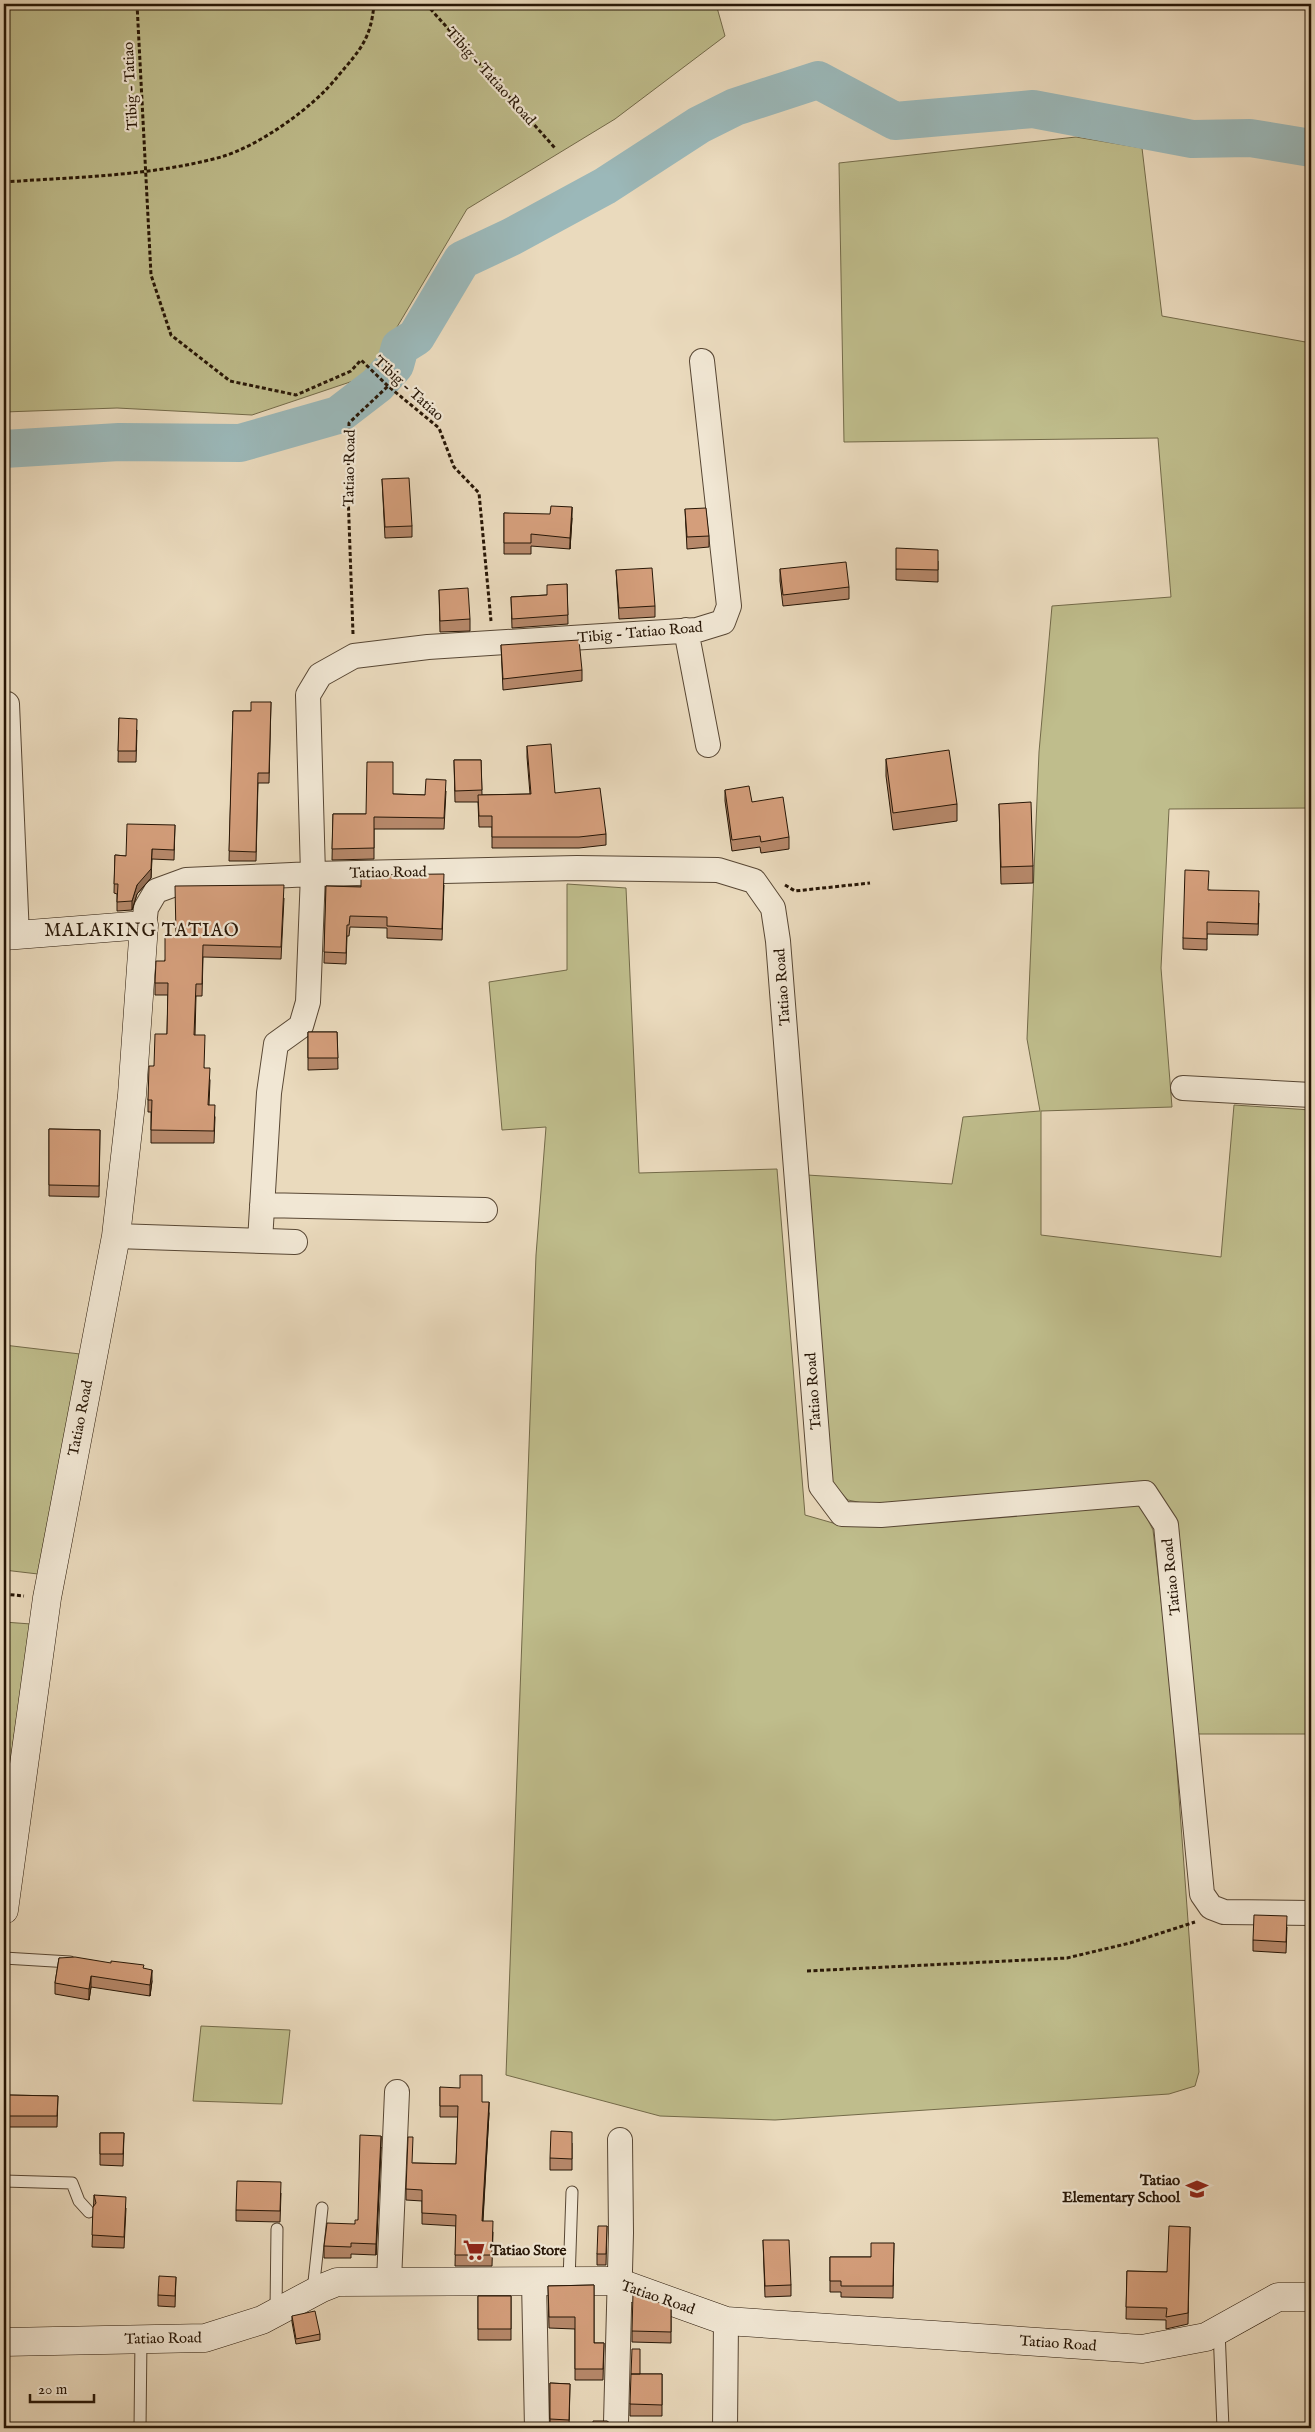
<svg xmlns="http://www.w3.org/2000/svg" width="1315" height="2432" font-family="'IM FELL English',serif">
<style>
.green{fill:#bfbd8c;stroke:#736a49}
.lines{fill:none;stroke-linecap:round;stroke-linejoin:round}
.river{stroke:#9bb8b9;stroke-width:38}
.lane-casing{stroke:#584734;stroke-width:13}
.street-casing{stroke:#584734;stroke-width:26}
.secondary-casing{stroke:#271606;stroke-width:29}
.path{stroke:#271606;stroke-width:3;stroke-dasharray:4 2.5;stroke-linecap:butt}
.lane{stroke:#f1e7d4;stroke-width:11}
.street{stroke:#f1e7d4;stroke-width:24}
.secondary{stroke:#f1e7d4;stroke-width:28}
.wall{fill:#b6886a;stroke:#271606}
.shaded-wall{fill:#946f56;stroke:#271606}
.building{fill:#d49e7b;stroke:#271606}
.labels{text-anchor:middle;stroke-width:4.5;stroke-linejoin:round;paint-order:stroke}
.street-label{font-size:15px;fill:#271606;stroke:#f1e7d4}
.poi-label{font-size:15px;font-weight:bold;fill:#271606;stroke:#f1e7d4;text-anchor:end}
.quarter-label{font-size:18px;letter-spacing:1px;fill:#271606;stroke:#f1e7d4}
</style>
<rect width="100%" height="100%" fill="#eadabd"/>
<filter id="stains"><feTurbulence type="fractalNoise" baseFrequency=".004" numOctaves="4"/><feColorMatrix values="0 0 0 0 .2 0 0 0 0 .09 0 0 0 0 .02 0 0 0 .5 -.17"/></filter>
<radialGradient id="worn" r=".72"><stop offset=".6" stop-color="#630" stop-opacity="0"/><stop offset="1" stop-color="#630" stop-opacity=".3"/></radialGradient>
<path class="green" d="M 4,4 L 716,4 L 725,36 L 615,119 L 467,209 L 368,376 L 252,415 L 117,408 L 4,412 Z
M 1076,137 L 1142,148 L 1162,316 L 1311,343 L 1311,808 L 1169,809 L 1161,968 L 1172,1107 L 1041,1111 L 1041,1235 L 1221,1257 L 1234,1105 L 1311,1110 L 1311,1734 L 1198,1734 L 1178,1523 L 1153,1483 L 877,1506 L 848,1500 L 831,1482 L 807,1175 L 952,1184 L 963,1117 L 1040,1111 L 1027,1039 L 1039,752 L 1052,606 L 1171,597 L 1158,438 L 844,442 L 839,163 Z
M 567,884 L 626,888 L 639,1173 L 777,1169 L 805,1515 L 840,1525 L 1140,1504 L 1153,1530 L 1171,1687 L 1199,2072 L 1195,2086 L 1169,2094 L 775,2120 L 660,2116 L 506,2075 L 536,1255 L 546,1127 L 502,1130 L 489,982 L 567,970 Z
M 4,1345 L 80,1354 L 38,1574 L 4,1570 Z
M 4,1622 L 31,1624 L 4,1804 Z
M 201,2026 L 290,2030 L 282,2104 L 193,2101 Z"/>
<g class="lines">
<path class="river" d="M 4,449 L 119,442 L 240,443 L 338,415 L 377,385 L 395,365 L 400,347 L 416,337 L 462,260 L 511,237 L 605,186 L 699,125 L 735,107 L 818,80 L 895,121 L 1033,109 L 1192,139 L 1250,138 L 1311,148"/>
<g class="lane-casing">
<path id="lane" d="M 4,1958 L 70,1962
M 4,2181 L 72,2183 L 79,2201 L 89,2212
M 569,2281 L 572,2192
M 313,2291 L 322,2208
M 276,2311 L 277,2229
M 1219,2330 L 1223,2428
M 140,2428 L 141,2338"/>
</g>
<g class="street-casing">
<path id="street" d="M 686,630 L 708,745
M 7,704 L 17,936
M 144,925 L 146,908 L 156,891 L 186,880 L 313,874 L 577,868 L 718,870 L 754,881 L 773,908 L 778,941 L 821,1486 L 842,1514 L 881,1515 L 1145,1493 L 1166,1525 L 1202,1894 L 1211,1907 L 1224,1912 L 1311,1913
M 1183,1088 L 1311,1095
M 262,1205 L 485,1210
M 116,1236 L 295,1242
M 260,1241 L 269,1093 L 276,1044 L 301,1026 L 308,1002 L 313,874 L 308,695 L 320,675 L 354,656 L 428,647 L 697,630 L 723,622 L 729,606 L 702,361
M 389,2281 L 397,2092
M 534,2281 L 537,2428
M 616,2422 L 621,2233 L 620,2140
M 725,2428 L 726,2321"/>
</g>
<g class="secondary-casing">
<path id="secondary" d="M 4,936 L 144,925 L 132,1095 L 116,1236 L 47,1598 L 4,1910
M 4,2342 L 205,2338 L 262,2320 L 322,2288 L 337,2282 L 609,2281 L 620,2283 L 726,2321 L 1142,2349 L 1206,2337 L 1278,2297 L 1311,2297"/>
</g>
<path class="path" d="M 137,4 L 151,275 L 171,335 L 230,381 L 296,395 L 351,371 L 361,360 L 388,386 L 439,428 L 454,467 L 479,493 L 491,621
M 426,4 L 555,148
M 4,182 C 77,177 151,176 221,157 C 259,146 314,107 338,76 C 360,50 371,39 374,4
M 353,634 L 348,493 L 349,423 L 388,386
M 785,885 L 795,891 L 870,883
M 4,1594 L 24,1596
M 807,1971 L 1067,1958 L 1130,1943 L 1195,1922"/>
<use href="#lane" class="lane"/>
<use href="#street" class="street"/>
<use href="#secondary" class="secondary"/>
</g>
<path class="wall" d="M 382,479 L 412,526 L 412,537 L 385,538 Z
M 685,509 L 709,536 L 709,547 L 687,549 Z
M 504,513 L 572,518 L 570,549 L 531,546 L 531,554 L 504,554 Z
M 938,561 L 938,582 L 896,580 L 896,569 Z
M 780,569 L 849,587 L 849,599 L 783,606 L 780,581 Z
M 616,570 L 655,606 L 655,617 L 619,619 Z
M 567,584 L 568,624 L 512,628 L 511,597 L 547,595 Z
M 439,590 L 470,619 L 470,631 L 440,632 Z
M 501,645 L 582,670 L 582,681 L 503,690 Z
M 271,702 L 269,783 L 258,783 L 256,861 L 229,861 L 233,711 L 251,711 Z
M 119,718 L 137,730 L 136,762 L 118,762 Z
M 527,746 L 555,793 L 606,834 L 606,845 L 579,848 L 492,848 L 492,827 L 479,827 L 478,802 L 455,802 L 454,760 L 481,760 L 482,795 L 530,794 L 527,757 Z
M 886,759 L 957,804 L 957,821 L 893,830 L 886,776 Z
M 725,790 L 752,802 L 789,837 L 789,849 L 761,853 L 760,847 L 732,851 L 725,801 Z
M 446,791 L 444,829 L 374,829 L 374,859 L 332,860 L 333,814 L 366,814 L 393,794 L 425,795 Z
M 999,804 L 1033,866 L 1033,883 L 1001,884 Z
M 175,825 L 174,860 L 152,859 L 151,878 L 137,894 L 132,910 L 117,911 L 117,894 L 114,893 L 115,855 L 126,856 Z
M 444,885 L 442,940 L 387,938 L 387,928 L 350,927 L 349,936 L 347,936 L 346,964 L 324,963 L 326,886 L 361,887 Z
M 1209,890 L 1259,903 L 1258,935 L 1207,934 L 1207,950 L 1183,949 L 1183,938 Z
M 284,898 L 281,959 L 203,957 L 202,996 L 196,996 L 195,1035 L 204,1068 L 210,1080 L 209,1105 L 215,1117 L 214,1143 L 151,1143 L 151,1112 L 148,1112 L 148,1100 L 154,1066 L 167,1034 L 168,995 L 155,995 L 155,983 L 176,935 Z
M 308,1032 L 337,1032 L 338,1069 L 308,1070 Z
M 49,1129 L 100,1130 L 99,1197 L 49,1196 Z
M 1287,1927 L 1286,1953 L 1253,1951 L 1253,1940 Z
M 59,1958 L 144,1969 L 152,1981 L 150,1996 L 91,1987 L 89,2000 L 55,1994 L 55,1983 Z
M 440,2087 L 482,2102 L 489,2113 L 483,2221 L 493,2232 L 492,2266 L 455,2266 L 456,2226 L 422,2224 L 422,2201 L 406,2200 L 406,2189 L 413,2163 L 456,2164 L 458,2117 L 440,2117 Z
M 7,2095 L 58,2096 L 57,2127 L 7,2127 Z
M 100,2133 L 124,2133 L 123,2166 L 100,2165 Z
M 572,2143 L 572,2170 L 550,2170 L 550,2158 Z
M 381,2147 L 376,2255 L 351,2254 L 351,2258 L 324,2258 L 324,2246 L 355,2224 L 358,2220 Z
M 281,2193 L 280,2222 L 236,2221 L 236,2210 Z
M 94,2195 L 126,2208 L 124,2248 L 92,2247 Z
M 607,2226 L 606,2265 L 597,2265 L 597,2254 Z
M 1190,2227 L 1188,2324 L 1166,2329 L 1166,2320 L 1126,2319 L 1127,2271 L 1167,2272 Z
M 763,2240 L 791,2285 L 791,2296 L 765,2297 Z
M 894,2243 L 893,2298 L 841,2297 L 841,2292 L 830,2292 L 830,2257 L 871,2257 Z
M 176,2277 L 175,2307 L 158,2306 L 158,2295 Z
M 594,2285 L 594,2343 L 604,2343 L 603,2380 L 575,2380 L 575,2329 L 549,2328 L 548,2286 Z
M 478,2296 L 511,2296 L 511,2340 L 478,2340 Z
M 671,2307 L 671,2343 L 632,2342 L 632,2331 Z
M 292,2316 L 320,2334 L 320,2340 L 296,2344 L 292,2322 Z
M 640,2374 L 662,2374 L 662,2416 L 630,2416 L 630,2404 Z
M 550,2383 L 570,2384 L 569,2428 L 550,2428 Z"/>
<path class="shaded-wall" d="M 572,507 L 572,518 L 570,549 L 570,538 Z
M 152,849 L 151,878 L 137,894 L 132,910 L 132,901 L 137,885 Z
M 152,1970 L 152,1981 L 150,1996 L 150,1985 Z
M 91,1976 L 91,1987 L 89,2000 L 89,1989 Z
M 489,2102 L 489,2113 L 482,2232 L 482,2221 Z
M 381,2136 L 381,2147 L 376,2255 L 376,2244 Z"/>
<path class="building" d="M 409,478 L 412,526 L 385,527 L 382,479 Z
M 551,506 L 572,507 L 570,538 L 531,534 L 531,543 L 504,543 L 504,513 L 550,514 Z
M 706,508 L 709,536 L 687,537 L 685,509 Z
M 896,548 L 938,550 L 938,570 L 896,569 Z
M 846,562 L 849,587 L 783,595 L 780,569 Z
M 652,568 L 655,606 L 619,608 L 616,570 Z
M 567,584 L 568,615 L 512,619 L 511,597 L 547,595 L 547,585 Z
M 468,588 L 470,619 L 440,621 L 439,590 Z
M 579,640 L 582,670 L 503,679 L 501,645 Z
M 251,702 L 271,702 L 269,773 L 258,773 L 256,852 L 229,851 L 233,711 L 251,711 Z
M 119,718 L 137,719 L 136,751 L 118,751 Z
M 551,744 L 555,793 L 600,788 L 606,834 L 579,837 L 492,837 L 492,816 L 479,816 L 478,795 L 531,794 L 527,746 Z
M 949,750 L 957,804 L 893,813 L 886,759 Z
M 454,760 L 481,760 L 482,790 L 455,791 Z
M 367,762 L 393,762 L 393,794 L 425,795 L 426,779 L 446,780 L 444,818 L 374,817 L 374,848 L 332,849 L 333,814 L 366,814 Z
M 749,786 L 752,802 L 783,797 L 789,837 L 761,842 L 760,836 L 732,840 L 725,790 Z
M 1031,802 L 1033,866 L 1001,867 L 999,804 Z
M 127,824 L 175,825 L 174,850 L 152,849 L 151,869 L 137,885 L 132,901 L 117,902 L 118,884 L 114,884 L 115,855 L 126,856 Z
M 1185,870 L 1209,871 L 1208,890 L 1259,891 L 1258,924 L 1207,922 L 1207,939 L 1183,938 Z
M 444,874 L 442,929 L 387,926 L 387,917 L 350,916 L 349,925 L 347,925 L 346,953 L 324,952 L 326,886 L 361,887 L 361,875 Z
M 284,885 L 281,947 L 203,945 L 202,984 L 196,984 L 194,1035 L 205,1035 L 204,1068 L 210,1068 L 208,1105 L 215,1105 L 214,1131 L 151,1130 L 152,1100 L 148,1100 L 149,1066 L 154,1066 L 155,1034 L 167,1034 L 168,983 L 155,983 L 156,961 L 165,961 L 165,935 L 176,935 L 175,886 Z
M 308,1032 L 337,1032 L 338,1058 L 308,1058 Z
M 49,1129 L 100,1130 L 99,1186 L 49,1185 Z
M 1254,1915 L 1287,1916 L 1286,1942 L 1253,1940 Z
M 75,1957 L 111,1963 L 111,1961 L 144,1965 L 143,1968 L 152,1970 L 150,1985 L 91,1976 L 89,1989 L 55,1983 L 59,1958 Z
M 460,2075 L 482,2075 L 482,2102 L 489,2102 L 482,2221 L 493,2221 L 492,2255 L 455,2255 L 456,2215 L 422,2213 L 422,2190 L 406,2189 L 408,2137 L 413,2137 L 412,2163 L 456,2164 L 458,2106 L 440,2106 L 440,2087 L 460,2088 Z
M 7,2095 L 58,2096 L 57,2116 L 7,2116 Z
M 551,2131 L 572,2132 L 572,2159 L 550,2158 Z
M 100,2133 L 124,2133 L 123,2154 L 100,2154 Z
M 360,2135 L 381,2136 L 376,2244 L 351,2243 L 351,2247 L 324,2246 L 327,2223 L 355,2224 L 355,2220 L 358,2220 Z
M 237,2181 L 281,2182 L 280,2211 L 236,2210 Z
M 94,2195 L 126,2197 L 124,2237 L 92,2235 L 93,2207 L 96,2203 Z
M 598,2226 L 607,2226 L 606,2254 L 597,2254 Z
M 1169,2226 L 1190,2227 L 1188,2313 L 1166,2317 L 1167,2308 L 1126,2307 L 1127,2271 L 1167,2272 Z
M 763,2240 L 789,2240 L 791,2285 L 765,2286 Z
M 871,2243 L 894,2243 L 893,2286 L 841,2286 L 841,2281 L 830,2281 L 830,2257 L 871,2257 Z
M 159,2276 L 176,2277 L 175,2296 L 158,2295 Z
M 594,2285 L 594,2343 L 604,2343 L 603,2369 L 575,2369 L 575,2317 L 549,2317 L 548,2286 Z
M 633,2293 L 671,2307 L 671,2332 L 632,2331 Z
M 478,2296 L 511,2296 L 511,2329 L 478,2329 Z
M 315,2311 L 320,2334 L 296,2339 L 292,2316 Z
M 632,2349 L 640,2349 L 640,2374 L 631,2374 Z
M 631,2374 L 662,2374 L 662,2405 L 630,2404 Z
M 550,2383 L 570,2384 L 569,2420 L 550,2419 Z
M 593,2421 L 607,2421 L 610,2423 L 610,2428 L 593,2428 Z"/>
<defs>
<g id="school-bare" transform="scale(1.725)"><path d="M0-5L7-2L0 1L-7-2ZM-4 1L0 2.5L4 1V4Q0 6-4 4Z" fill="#8f2418" stroke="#f1e7d4" stroke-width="2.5" paint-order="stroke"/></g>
<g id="supermarket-bare" transform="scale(1.725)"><path d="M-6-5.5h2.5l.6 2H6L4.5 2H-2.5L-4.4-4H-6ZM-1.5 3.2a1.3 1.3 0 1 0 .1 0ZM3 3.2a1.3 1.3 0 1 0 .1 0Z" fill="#8f2418" stroke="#f1e7d4" stroke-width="2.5" paint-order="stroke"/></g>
</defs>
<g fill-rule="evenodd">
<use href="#school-bare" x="1197" y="2189"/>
<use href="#supermarket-bare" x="474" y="2250"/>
</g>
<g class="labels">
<g class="street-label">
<text transform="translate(491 76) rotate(48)" y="5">Tibig - Tatiao Road</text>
<text transform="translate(130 86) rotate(-93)" y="5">Tibig - Tatiao</text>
<text transform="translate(409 388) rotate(42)" y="5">Tibig - Tatiao</text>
<text transform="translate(349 468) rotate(-89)" y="5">Tatiao Road</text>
<text transform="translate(640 632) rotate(-5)" y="5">Tibig - Tatiao Road</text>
<text transform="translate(388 872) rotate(-1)" y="5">Tatiao Road</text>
<text transform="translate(782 987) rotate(-94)" y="5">Tatiao Road</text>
<text transform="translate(813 1391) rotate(-94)" y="5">Tatiao Road</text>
<text transform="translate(80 1418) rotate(-79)" y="5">Tatiao Road</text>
<text transform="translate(1171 1577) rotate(-96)" y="5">Tatiao Road</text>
<text transform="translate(658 2297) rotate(19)" y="5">Tatiao Road</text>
<text transform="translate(163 2338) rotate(-1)" y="5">Tatiao Road</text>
<text transform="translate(1058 2343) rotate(4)" y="5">Tatiao Road</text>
</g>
<g class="poi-label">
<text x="1180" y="2185">Tatiao<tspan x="1180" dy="17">Elementary School</tspan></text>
<text x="490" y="2255" text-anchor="start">Tatiao Store</text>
</g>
<g class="quarter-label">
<text x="142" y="936">MALAKING TATIAO</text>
</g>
</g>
<rect width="1315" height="2432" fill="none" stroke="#eadabd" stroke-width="20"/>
<rect x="5" y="5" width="1305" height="2422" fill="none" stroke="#271606" stroke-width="2.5"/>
<rect x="10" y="10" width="1295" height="2412" fill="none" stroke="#271606"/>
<path d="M30 2394v8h64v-8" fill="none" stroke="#271606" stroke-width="2.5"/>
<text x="38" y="2394" font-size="15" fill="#271606" stroke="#f1e7d4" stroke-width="4" paint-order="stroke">20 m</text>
<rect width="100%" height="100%" filter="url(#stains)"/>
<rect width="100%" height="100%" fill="url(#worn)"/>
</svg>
